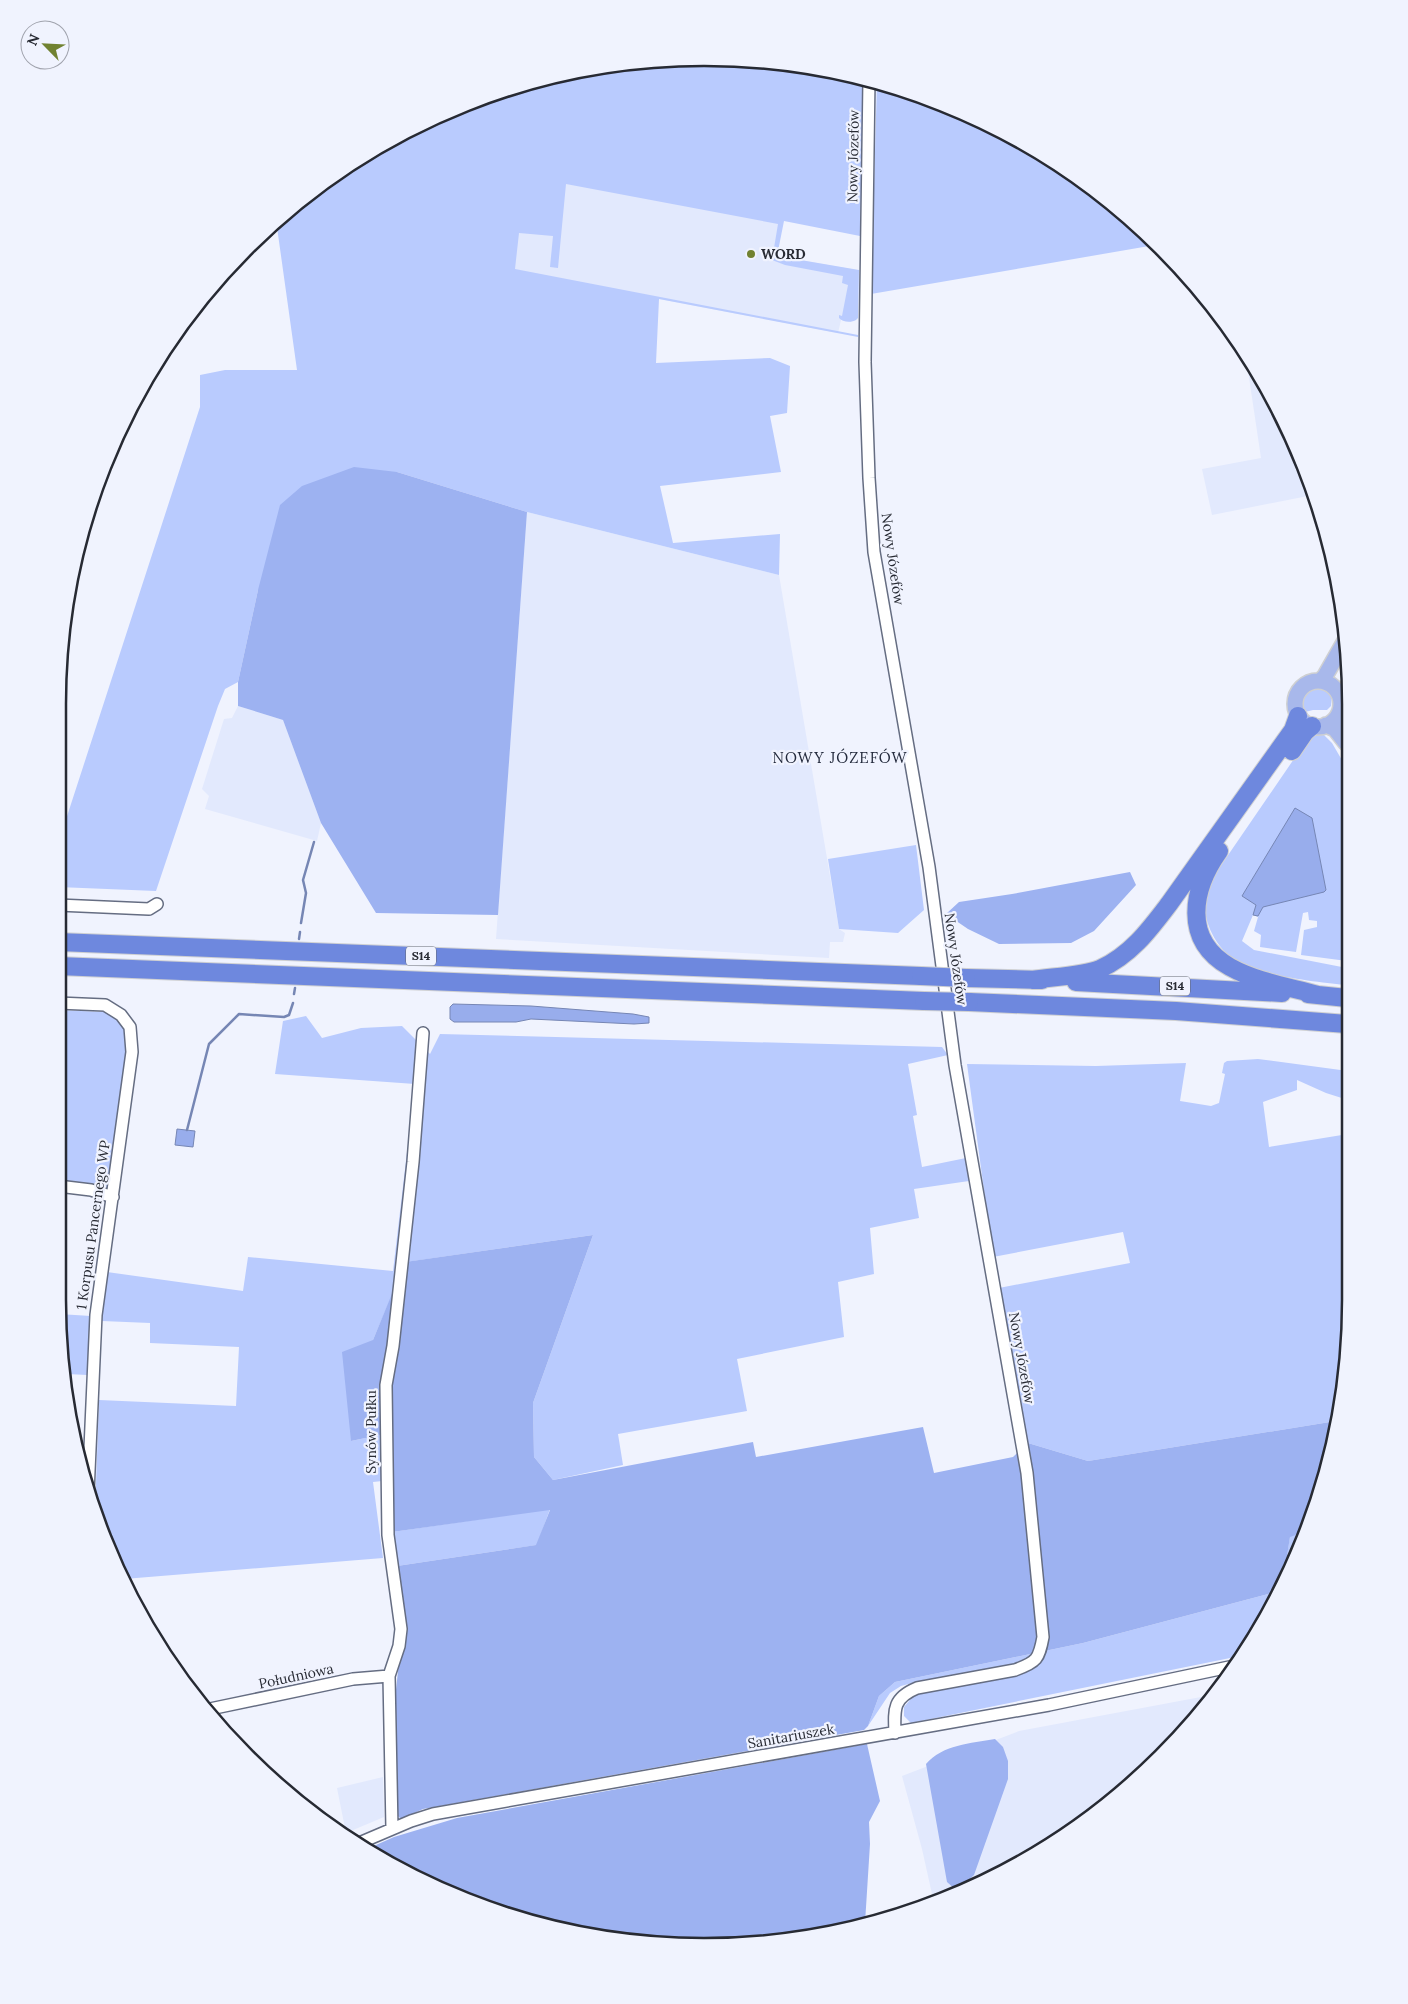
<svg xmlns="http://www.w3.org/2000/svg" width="1408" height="2004" font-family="Lora,serif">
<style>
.built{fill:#e2e9fd}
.green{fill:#b9cbfe}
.forest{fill:#9db2f1}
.water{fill:#98adec;stroke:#7686b4}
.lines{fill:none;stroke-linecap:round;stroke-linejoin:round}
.stream{stroke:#7686b4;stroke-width:2.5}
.minor-casing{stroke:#656d82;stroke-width:14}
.major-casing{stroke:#cfd0d2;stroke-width:18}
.highway-casing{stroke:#cfd0d2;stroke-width:20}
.minor{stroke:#fff;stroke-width:11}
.major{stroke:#a8b8eb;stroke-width:15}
.highway{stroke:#6e88de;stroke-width:18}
.highway-bridge-casing{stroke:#cfd0d2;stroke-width:20;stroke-linecap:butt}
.highway-bridge{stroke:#6e88de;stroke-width:18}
.poi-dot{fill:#718231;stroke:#f0f3fe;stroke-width:2}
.labels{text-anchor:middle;stroke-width:4.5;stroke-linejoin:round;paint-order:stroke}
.shield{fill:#f0f3fe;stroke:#636670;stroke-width:1}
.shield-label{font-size:12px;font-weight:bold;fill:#272a33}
.street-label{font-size:14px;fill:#272a33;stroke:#f0f3fe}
.poi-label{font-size:14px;font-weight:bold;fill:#272a33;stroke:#f0f3fe;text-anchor:start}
.neighbourhood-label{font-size:15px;letter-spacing:1px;fill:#232a3c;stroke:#f0f3fe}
.rim{fill:none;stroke:#272a33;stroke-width:2.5}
</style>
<rect width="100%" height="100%" fill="#f0f3fe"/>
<path class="built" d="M 512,170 L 783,221 L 777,256 L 857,270 L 851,322 L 841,320 L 838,333 L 502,269 Z
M 1247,364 L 1284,418 L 1313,495 L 1212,515 L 1202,469 L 1261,458 Z
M 527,512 L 779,575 L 839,929 L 845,933 L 843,942 L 830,942 L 829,958 L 496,939 Z
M 238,706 L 283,720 L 321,823 L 317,841 L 205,809 L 209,796 L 202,789 L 224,719 L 232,718 Z
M 1217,1694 L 1130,1786 L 990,1880 L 934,1903 L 922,1849 L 902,1776 L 1019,1731 Z
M 383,1777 L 384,1817 L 346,1833 L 337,1788 Z"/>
<path class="green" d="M 746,59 L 864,78 L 860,236 L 784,221 L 777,256 L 859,270 L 858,318 L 856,320 C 851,323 842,322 839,318 L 839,315 L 842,316 L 848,285 L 842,283 L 843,276 L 785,265 L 772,260 L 778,224 L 566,184 L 558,268 L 550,267 L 553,236 L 519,233 L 515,269 L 858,335 L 858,337 L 659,299 L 656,363 L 770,358 L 790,366 L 787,413 L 770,416 L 781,472 L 660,486 L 673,543 L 780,534 L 779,575 L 527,512 L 397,472 L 258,590 L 238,682 L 225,689 L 218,706 L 156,891 L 58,887 L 58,844 L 200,407 L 200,375 L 225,370 L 297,370 L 276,220 L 381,144 L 496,92 L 619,63 Z
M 877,82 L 990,124 L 1097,191 L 1155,245 L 871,294 Z
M 1314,687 L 1320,687 L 1332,694 L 1331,706 L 1327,710 L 1313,710 L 1305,712 L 1302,700 L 1308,690 Z
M 1321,732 L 1332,743 L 1346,767 L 1347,961 L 1301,955 L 1304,930 L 1317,927 L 1317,921 L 1309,920 L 1308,912 L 1303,913 L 1296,952 L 1260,947 L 1261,935 L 1254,931 L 1258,917 L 1253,915 L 1242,941 L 1254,950 L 1347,968 L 1347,985 C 1323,983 1257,975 1238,963 C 1218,950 1202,923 1205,898 C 1206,892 1209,886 1211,880 L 1309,737 Z
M 916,845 L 924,910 L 898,933 L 839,929 L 828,859 Z
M 58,1010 L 104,1012 L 118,1019 L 126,1031 L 129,1053 L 113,1183 L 107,1188 L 101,1189 L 58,1181 Z
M 306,1016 L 322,1038 L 361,1028 L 402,1026 L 430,1054 L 440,1034 L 942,1047 L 948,1055 L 908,1064 L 917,1115 L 913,1116 L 922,1167 L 966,1158 L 969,1181 L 914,1189 L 919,1218 L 870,1228 L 874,1274 L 838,1282 L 844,1337 L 737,1359 L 747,1411 L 618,1434 L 623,1465 L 553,1480 L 534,1457 L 533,1403 L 593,1235 L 406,1262 L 373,1340 L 351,1441 L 390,1433 L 392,1480 L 373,1482 L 383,1558 L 124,1579 L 107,1548 L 95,1512 L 99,1400 L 236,1406 L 239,1347 L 150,1343 L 150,1323 L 102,1321 L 107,1272 L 243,1291 L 248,1257 L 393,1271 L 415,1084 L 275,1074 L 283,1021 Z
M 1258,1059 L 1348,1071 L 1348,1100 L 1326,1093 L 1297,1080 L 1297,1090 L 1263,1102 L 1269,1147 L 1348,1134 L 1349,1342 L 1336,1421 L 1088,1461 L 1028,1443 L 999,1288 L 1130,1263 L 1123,1232 L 993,1257 L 967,1064 L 1096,1066 L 1186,1063 L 1180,1101 L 1211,1106 L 1219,1103 L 1225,1074 L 1222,1073 L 1224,1063 L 1227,1061 Z
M 59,1314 L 91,1316 L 87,1375 L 67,1374 Z
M 550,1509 L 537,1545 L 397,1566 L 392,1532 Z
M 1304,1532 L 1284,1586 L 1282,1588 L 1290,1536 Z
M 1280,1591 L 1240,1656 L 911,1723 L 904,1716 L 904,1707 L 914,1695 L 932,1689 L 927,1679 L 901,1686 L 890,1693 L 868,1726 L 879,1696 L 895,1682 L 1083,1643 Z"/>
<path class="forest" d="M 354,467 L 397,472 L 527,512 L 498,915 L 376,913 L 321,823 L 283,720 L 238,706 L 238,682 L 258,590 L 280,505 L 302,486 Z
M 1130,872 L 1136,885 L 1094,931 L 1071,943 L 999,944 L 968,929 L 946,914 L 959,902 L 1012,894 Z
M 593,1235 L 533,1403 L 534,1457 L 553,1480 L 753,1442 L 756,1457 L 923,1427 L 934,1473 L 1013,1457 L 1028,1443 L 1088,1461 L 1336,1421 L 1329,1467 L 1304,1532 L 1290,1537 L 1282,1588 L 1280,1591 L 1083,1643 L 895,1682 L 879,1696 L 868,1726 L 864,1730 L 423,1809 L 401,1819 L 396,1814 L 394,1708 L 399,1662 L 397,1566 L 536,1545 L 550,1510 L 392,1532 L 390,1433 L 351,1441 L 342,1352 L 373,1340 L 405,1262 Z
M 995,1739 L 1003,1747 L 1008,1761 L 1008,1779 L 974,1875 L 957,1891 L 947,1882 L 926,1764 C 942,1745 971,1743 995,1739 Z
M 867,1744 L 880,1801 L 869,1822 L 870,1844 L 865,1923 L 789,1941 L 619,1941 L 456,1897 L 367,1849 L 394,1837 L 457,1818 Z"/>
<path class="water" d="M 1295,808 L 1312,818 L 1326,890 L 1324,892 L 1263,907 L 1258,916 L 1253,915 L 1256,905 L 1242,896 Z
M 453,1004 L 531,1006 L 633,1014 L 649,1017 L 649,1023 L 634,1024 L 531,1019 L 516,1022 L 454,1022 L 450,1019 L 450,1007 Z
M 177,1129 L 195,1131 L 193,1147 L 175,1145 Z"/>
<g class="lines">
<path class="stream" d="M 301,923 L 306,893 L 303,880 L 314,842
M 299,939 L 300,932
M 294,994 L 295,988
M 187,1130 L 209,1044 L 239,1014 L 284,1017 L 289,1015 L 293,1003"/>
<g class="minor-casing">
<path id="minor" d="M 869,79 L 865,362 L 869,478 L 874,552 L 929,867 L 955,1065 L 1027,1473 L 1043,1637 C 1039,1659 1037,1662 1015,1670 L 917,1688 C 893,1698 894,1709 895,1733
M 58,905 L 149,909 L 157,904
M 58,1003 L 105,1005 L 121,1015 L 130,1027 L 132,1052 L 96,1315 L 88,1493
M 58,1186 L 91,1190 L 113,1197
M 210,1709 L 353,1679 L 389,1676
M 392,1829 L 389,1676 L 399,1646 L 401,1629 L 388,1535 L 386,1385 L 393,1346 L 413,1162 L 423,1033
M 357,1844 L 411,1821 L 433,1814 L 1049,1705 L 1234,1666"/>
</g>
<g class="major-casing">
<path id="major" d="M 1320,681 L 1325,676 L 1345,641
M1295 704a23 23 0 1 1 46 0a23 23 0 1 1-46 0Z
M 1326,725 L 1335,729 L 1346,743"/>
</g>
<g class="highway-casing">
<path id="highway" d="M 1292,751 L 1305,732 L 1312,726
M 1219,851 C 1192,889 1182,940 1230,967 C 1257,982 1290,987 1318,995
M 58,942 L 921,976
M 58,966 L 924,1001
M 966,978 L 1042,980
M 1032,980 C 1051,977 1084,976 1100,969 C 1131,955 1150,929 1169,904 L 1293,730 L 1298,716
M 1076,982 L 1282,993
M 1308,994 L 1347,998
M 969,1002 L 1176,1011 L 1347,1024"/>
</g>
<use href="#minor" class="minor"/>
<use href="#major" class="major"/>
<use href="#highway" class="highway"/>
<g class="highway-bridge-casing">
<path id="highway-bridge" d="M 921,976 L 966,978
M 924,1001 L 969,1002"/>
</g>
<use href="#highway-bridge" class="highway-bridge"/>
</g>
<circle class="poi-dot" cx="751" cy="254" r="5"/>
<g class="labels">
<g class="shield">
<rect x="406" y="946.5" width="30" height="19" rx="4"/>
<rect x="1160" y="976.5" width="30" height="19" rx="4"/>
</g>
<g class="shield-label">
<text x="421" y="960">S14</text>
<text x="1175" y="990">S14</text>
</g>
<g class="street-label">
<text transform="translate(853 156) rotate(-89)" y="5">Nowy Józefów</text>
<text transform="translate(893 559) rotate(82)" y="5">Nowy Józefów</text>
<text transform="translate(956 959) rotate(82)" y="5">Nowy Józefów</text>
<text transform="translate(93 1225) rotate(-82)" y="5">1 Korpusu Pancernego WP</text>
<text transform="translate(1022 1358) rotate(80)" y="5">Nowy Józefów</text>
<text transform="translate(371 1432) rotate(-90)" y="5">Synów Pułku</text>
<text transform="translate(296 1676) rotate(-12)" y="5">Południowa</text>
<text transform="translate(791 1736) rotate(-10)" y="5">Sanitariuszek</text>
</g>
<g class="poi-label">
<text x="761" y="259">WORD</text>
</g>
<g class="neighbourhood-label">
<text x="840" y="763">NOWY JÓZEFÓW</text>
</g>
</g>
<path d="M0 0H1408V2004H0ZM704 66H704A638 638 0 0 1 1342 704V1300A638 638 0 0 1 704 1938H704A638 638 0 0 1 66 1300V704A638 638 0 0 1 704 66Z" fill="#f0f3fe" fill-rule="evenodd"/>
<path class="rim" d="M704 66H704A638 638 0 0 1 1342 704V1300A638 638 0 0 1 704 1938H704A638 638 0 0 1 66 1300V704A638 638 0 0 1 704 66Z"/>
<g transform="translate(45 45) rotate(294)"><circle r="24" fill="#f0f3fe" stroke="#a0a3ad"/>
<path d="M0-4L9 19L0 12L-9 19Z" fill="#718231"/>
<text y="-8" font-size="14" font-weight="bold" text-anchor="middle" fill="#272a33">N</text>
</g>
</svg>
